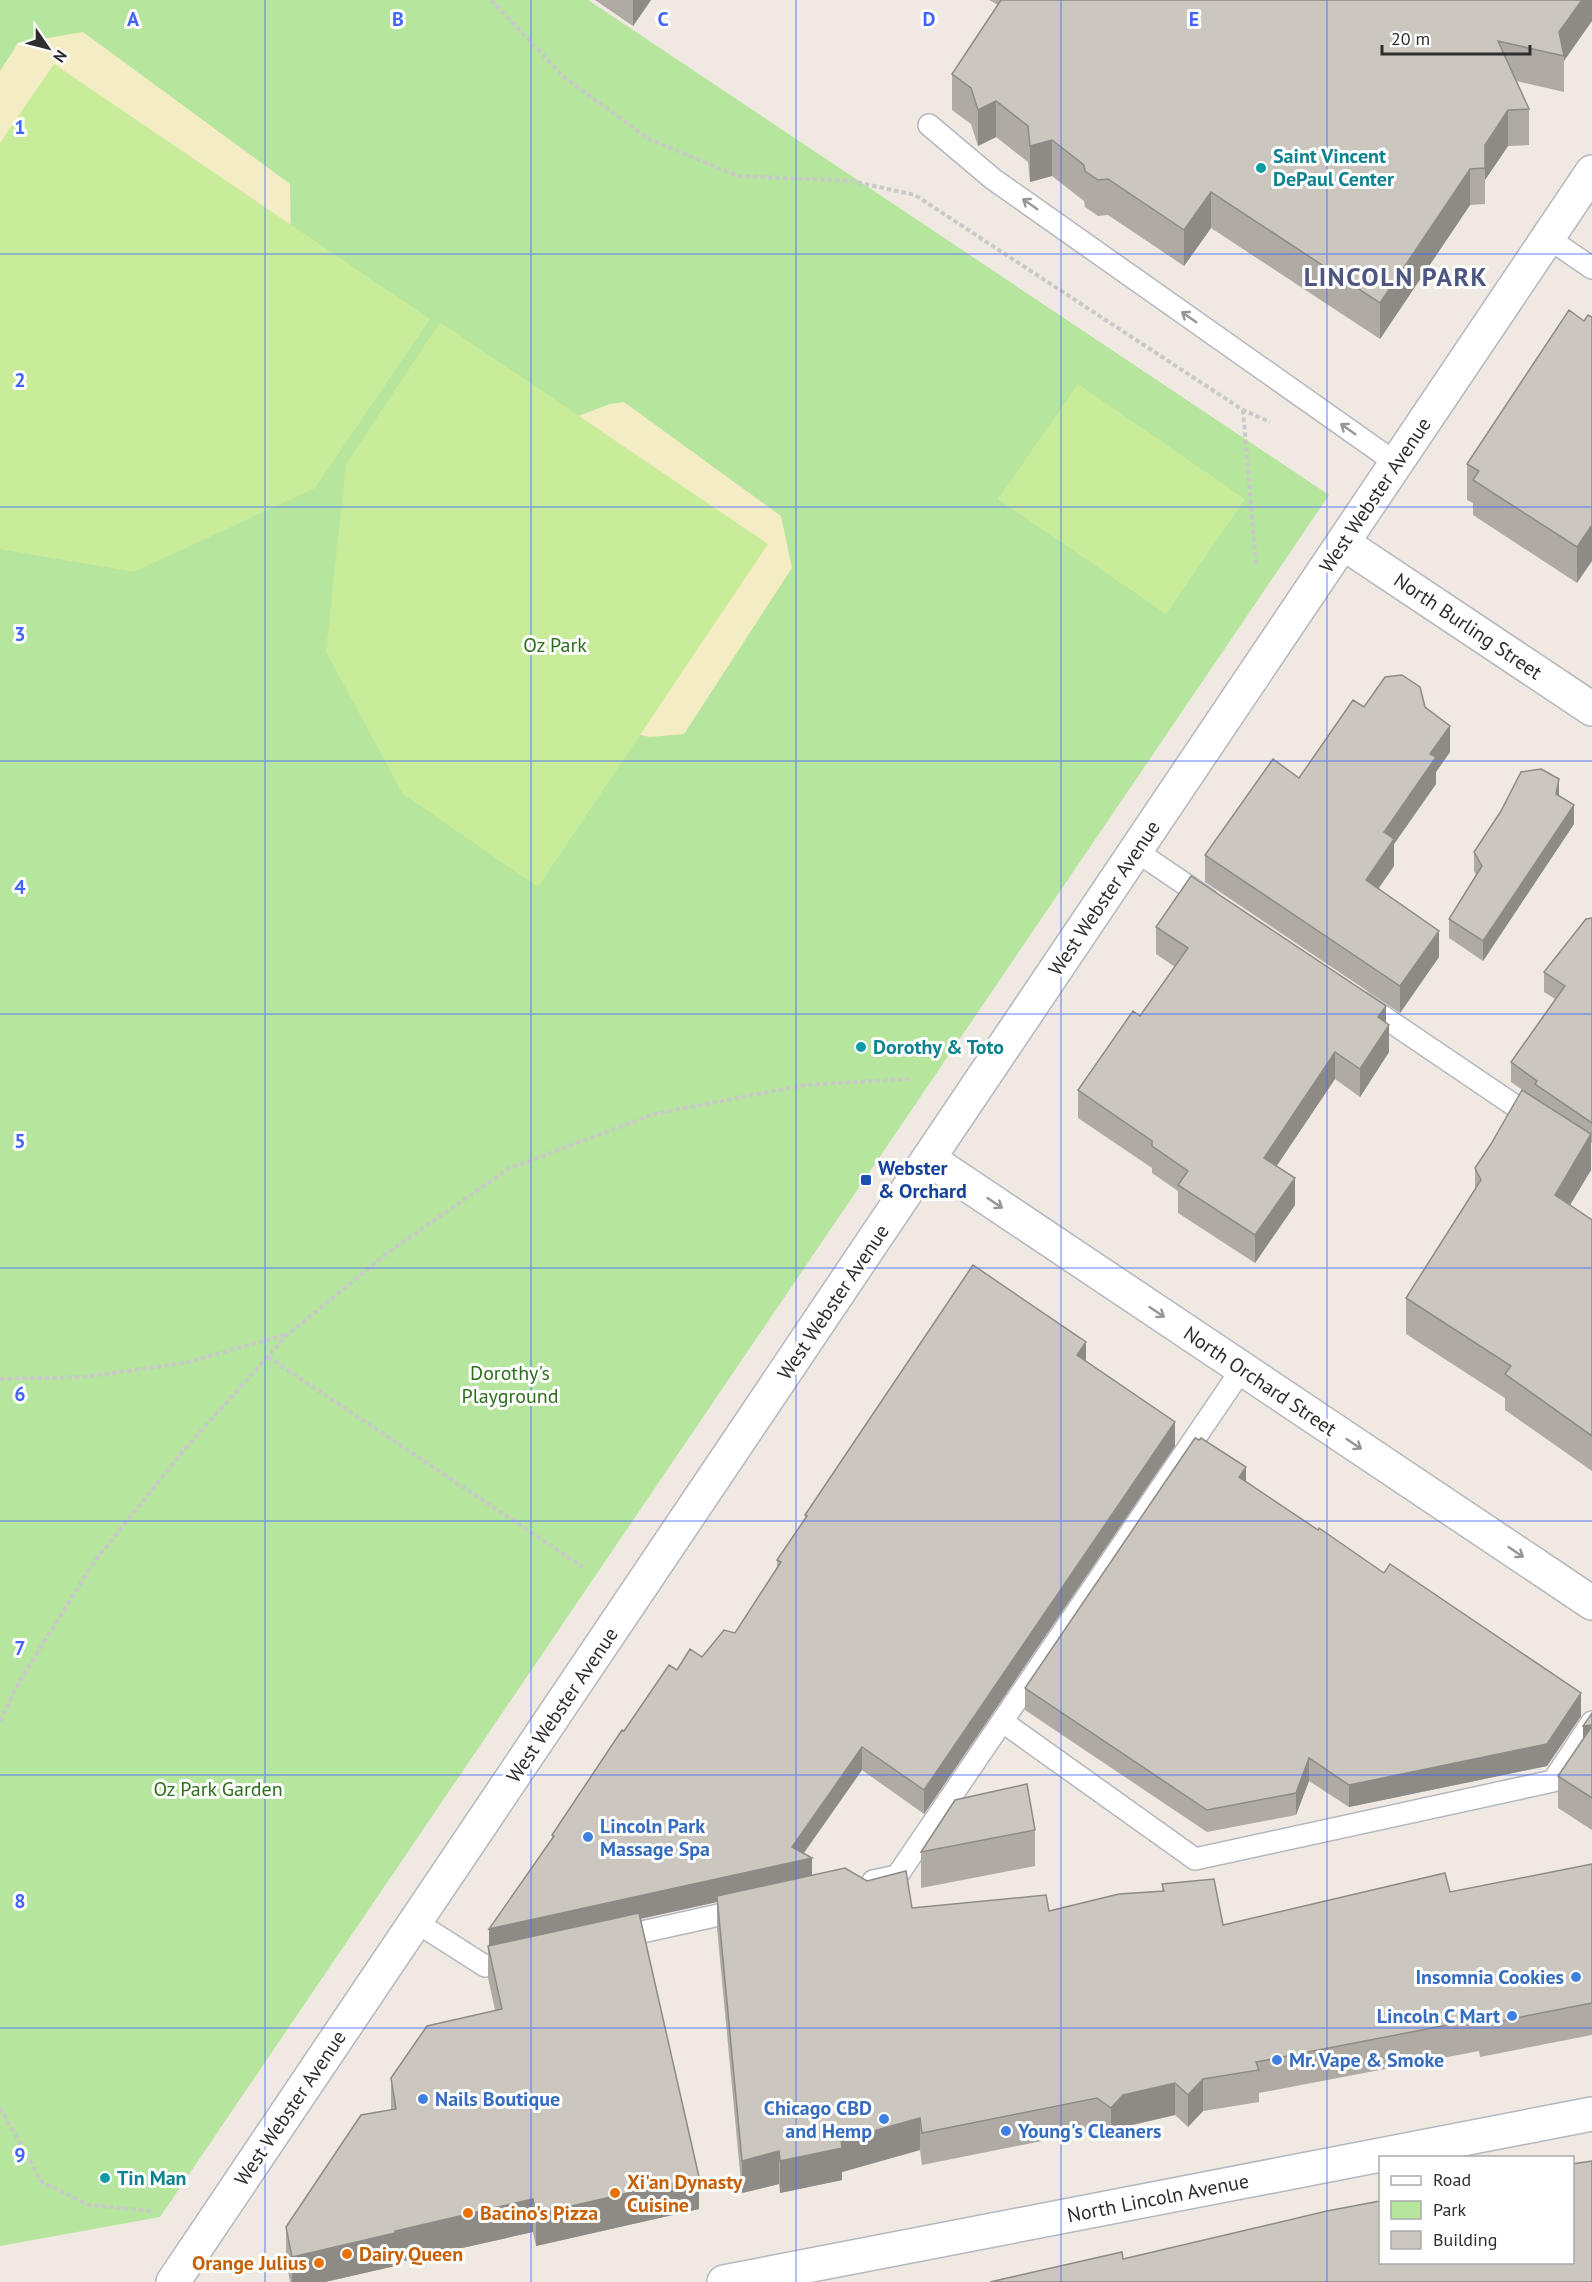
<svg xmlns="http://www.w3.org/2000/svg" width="1592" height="2282" font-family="'PT Sans',sans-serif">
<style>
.green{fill:#b6e59e}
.sand{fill:#f3ecc5}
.pitch{fill:#c9ec9a}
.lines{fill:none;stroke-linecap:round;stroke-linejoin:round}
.service-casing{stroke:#b4b7c1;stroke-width:24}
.minor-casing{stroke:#b4b7c1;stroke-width:36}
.tertiary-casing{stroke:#b4b7c1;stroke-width:36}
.secondary-casing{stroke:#b4b7c1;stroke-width:36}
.path{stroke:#c9c9c9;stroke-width:4;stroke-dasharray:4.5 3;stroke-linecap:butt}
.service{stroke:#fff;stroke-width:21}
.minor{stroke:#fff;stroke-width:33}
.tertiary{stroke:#fff;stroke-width:33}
.secondary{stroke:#fff;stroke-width:33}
.wall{fill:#afaba4}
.shaded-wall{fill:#8e8b86}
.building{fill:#cbc7bf;stroke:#8e8b86;stroke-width:1.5}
.oneway{stroke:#969696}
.grid{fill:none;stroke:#4264fb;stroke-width:1.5;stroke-opacity:0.55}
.culture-dot{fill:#0f9aa8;stroke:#fff;stroke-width:2}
.transit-dot{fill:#1a4fb4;stroke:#fff;stroke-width:2}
.shop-dot{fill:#3f7fe0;stroke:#fff;stroke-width:2}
.food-dot{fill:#e8710a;stroke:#fff;stroke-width:2}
.labels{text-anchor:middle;stroke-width:6;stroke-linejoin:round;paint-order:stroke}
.culture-label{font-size:20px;font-weight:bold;fill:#0d838f;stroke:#fff;text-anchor:start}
.street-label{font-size:20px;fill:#2e2e2e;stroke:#fff}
.park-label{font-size:20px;fill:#2c6e1b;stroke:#fff}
.transit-label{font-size:20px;font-weight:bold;fill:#164399;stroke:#fff;text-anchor:start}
.shop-label{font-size:20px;font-weight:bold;fill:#366cbe;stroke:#fff;text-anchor:start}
.food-label{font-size:20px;font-weight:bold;fill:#c56008;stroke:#fff;text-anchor:start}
.district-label{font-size:26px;font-weight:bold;letter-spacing:1.5px;fill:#4d5680;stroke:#fff}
.grid-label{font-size:20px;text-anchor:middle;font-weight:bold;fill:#4264fb;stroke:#fff;stroke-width:6;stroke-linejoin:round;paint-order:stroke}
</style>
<rect width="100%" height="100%" fill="#efe9e1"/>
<path class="green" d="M 0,0 L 588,0 L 1329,495 L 160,2217 L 0,2246 Z"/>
<path class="sand" d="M 83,32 L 290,184 L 291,242 L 0,393 L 0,71 L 18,43 Z
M 624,402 L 781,516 L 792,568 L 684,734 L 650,737 L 612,729 L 567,420 L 610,404 Z"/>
<path class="pitch" d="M 54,64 L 430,319 L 315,488 L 134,572 L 0,549 L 0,143 Z
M 440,322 L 768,544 L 538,887 L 403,794 L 326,652 L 346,464 Z
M 1078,384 L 1245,499 L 1166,614 L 998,499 Z"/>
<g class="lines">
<g class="service-casing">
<path id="service" d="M 929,125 L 993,179 L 1396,463
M 1548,238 L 1592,268
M 1136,851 L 1207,899
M 1363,1003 L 1536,1120
M 1003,1722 L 1195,1859 L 1553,1781 L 1592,1722
M 873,1881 L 897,1876 L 1242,1369
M 416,1922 L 485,1966 L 517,1959
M 615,1938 L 746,1909"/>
</g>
<g class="minor-casing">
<path id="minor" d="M 1343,543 L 1592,709
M 929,1159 L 1592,1603"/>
</g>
<g class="tertiary-casing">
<path id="tertiary" d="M 173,2282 L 1592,172"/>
</g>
<g class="secondary-casing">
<path id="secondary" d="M 724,2282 L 1592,2114"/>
</g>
<path class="path" d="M 491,0 L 565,78 L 649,139 L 738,176 L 852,181 L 915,195 L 1243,410 L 1270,422
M 1243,410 L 1256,564
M 268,1357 L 583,1567
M 0,1379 L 84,1377 L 184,1363 L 285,1335
M 0,1721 L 18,1684 L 94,1562 L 183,1451 L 287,1335 L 390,1251 L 508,1169 L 654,1114 L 805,1085 L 909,1079
M 0,2108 L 42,2182 L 89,2205 L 152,2211"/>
<use href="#service" class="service"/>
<use href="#minor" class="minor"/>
<use href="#tertiary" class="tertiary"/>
<use href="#secondary" class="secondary"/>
</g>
<path class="wall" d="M 595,0 L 651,0 L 633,26 Z
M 989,0 L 1592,0 L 1564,61 L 1564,92 L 1516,81 L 1529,109 L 1529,145 L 1508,146 L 1485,180 L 1485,204 L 1470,205 L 1380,339 L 1211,228 L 1184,266 L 1108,215 L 1098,216 L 1085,207 L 1084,201 L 1052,176 L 1030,182 L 1028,162 L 996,137 L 978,146 L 971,124 L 952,110 L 952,74 L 998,5 Z
M 1584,321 L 1577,583 L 1473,515 L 1473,503 L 1467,500 L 1467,464 Z
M 1425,707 L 1450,752 L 1436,772 L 1436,784 L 1394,844 L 1394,866 L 1379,888 L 1439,957 L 1400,1013 L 1205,882 L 1205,855 L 1299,778 Z
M 1559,795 L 1574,824 L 1483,961 L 1449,938 L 1449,919 L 1476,875 L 1474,871 L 1474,852 Z
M 1592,918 L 1592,1143 L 1591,1142 L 1591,1170 L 1570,1205 L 1592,1220 L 1592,1471 L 1505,1410 L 1505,1398 L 1406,1334 L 1406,1298 L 1475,1189 L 1475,1168 L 1491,1144 L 1524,1091 L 1511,1082 L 1511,1062 L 1555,999 L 1544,992 L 1544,972 Z
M 1156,927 L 1386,1022 L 1389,1052 L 1360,1097 L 1335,1079 L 1276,1166 L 1295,1205 L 1255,1263 L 1178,1213 L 1178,1191 L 1152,1173 L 1152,1168 L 1078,1118 L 1078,1090 L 1140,1016 L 1175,967 L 1156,954 Z
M 1086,1362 L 1175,1446 L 924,1814 L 862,1770 L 804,1853 L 812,1876 L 912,1908 L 1049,1911 L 1162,1891 L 1162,1884 L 1223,1925 L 1450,1892 L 1592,1864 L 1592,2035 L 1480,2057 L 1479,2051 L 1259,2093 L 1259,2102 L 1203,2111 L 1188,2127 L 1175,2115 L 1123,2127 L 1111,2140 L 1097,2130 L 922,2165 L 920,2150 L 842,2172 L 842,2180 L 780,2193 L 779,2184 L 742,2193 L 717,1928 L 717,1902 L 640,1919 L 699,2209 L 536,2246 L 533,2232 L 395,2263 L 395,2266 L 325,2282 L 290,2282 L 286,2260 L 286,2227 L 391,2110 L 391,2078 L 495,2010 L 488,1978 L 488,1946 L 552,1839 L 552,1835 L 624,1731 L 677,1670 L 702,1657 L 735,1633 L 777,1567 L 777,1560 L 805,1519 L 805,1515 Z
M 1246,1481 L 1581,1716 L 1547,1766 L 1349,1807 L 1309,1781 L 1296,1815 L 1207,1832 L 1025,1710 L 1025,1688 Z
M 1592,1713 L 1592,1830 L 1558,1808 L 1558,1776 L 1583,1738 Z
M 1035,1830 L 1035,1866 L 921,1888 L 921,1852 Z"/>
<path class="shaded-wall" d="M 633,0 L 651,0 L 633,26 Z
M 1582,0 L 1592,0 L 1592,21 L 1564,61 L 1564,56 L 1559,32 Z
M 996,101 L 996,137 L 978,146 L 978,110 Z
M 1508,110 L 1508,146 L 1485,180 L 1485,145 Z
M 1052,140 L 1052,176 L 1030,182 L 1030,146 Z
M 1470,169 L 1470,205 L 1380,339 L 1380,303 Z
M 1211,192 L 1211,228 L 1184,266 L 1184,230 Z
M 1592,525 L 1592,561 L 1577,583 L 1577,547 Z
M 1450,726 L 1450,752 L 1436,772 L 1436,784 L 1394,844 L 1394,866 L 1366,906 L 1366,880 L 1384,832 L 1430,754 Z
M 1559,779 L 1559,798 L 1556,794 Z
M 1574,805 L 1574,824 L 1483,961 L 1483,941 Z
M 1439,931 L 1439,957 L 1400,1013 L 1400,986 Z
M 1386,1006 L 1386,1030 L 1389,1025 L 1389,1052 L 1360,1097 L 1360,1069 L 1378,1017 Z
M 1335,1052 L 1335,1079 L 1264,1185 L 1264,1158 Z
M 1591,1134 L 1591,1170 L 1555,1230 L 1555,1195 Z
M 1295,1178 L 1295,1205 L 1255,1263 L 1255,1235 Z
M 1086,1342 L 1086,1365 L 1077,1355 Z
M 1175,1422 L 1175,1446 L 924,1814 L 924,1790 Z
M 1246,1467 L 1246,1489 L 1239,1477 Z
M 1581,1693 L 1581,1716 L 1547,1766 L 1349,1807 L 1349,1785 Z
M 1592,1725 L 1592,1757 L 1583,1758 L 1583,1726 Z
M 862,1747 L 862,1770 L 798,1861 L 812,1858 L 812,1882 L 717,1896 L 717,1902 L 489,1952 L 489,1929 L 792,1847 Z
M 1309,1758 L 1309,1781 L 1296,1815 L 1296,1793 Z
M 1203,2079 L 1203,2111 L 1188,2127 L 1188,2095 Z
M 1175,2083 L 1175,2115 L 1123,2127 L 1111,2140 L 1111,2108 L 1123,2095 Z
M 920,2118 L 920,2150 L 842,2172 L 842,2180 L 780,2193 L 780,2161 L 841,2140 Z
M 779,2151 L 779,2184 L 742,2193 L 742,2161 Z
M 699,2177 L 699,2209 L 536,2246 L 536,2214 Z
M 533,2199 L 533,2232 L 395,2263 L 395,2266 L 325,2282 L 292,2282 L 292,2257 L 395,2231 Z"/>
<path class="building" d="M 1001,0 L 1582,0 L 1559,32 L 1564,56 L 1498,41 L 1529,109 L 1508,110 L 1485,145 L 1485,168 L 1470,169 L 1380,303 L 1211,192 L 1184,230 L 1108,179 L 1098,180 L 1085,171 L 1084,165 L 1052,140 L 1030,146 L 1028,126 L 996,101 L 978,110 L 971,88 L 952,74 Z
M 1569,310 L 1584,321 L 1588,315 L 1592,317 L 1592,525 L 1577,547 L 1473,480 L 1479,471 L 1467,464 Z
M 1402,675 L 1420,687 L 1425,707 L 1450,726 L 1430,754 L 1436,757 L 1384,832 L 1394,839 L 1366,880 L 1439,931 L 1400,986 L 1205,855 L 1273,759 L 1299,778 L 1353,700 L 1364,707 L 1385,677 Z
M 1541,769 L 1559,779 L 1556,794 L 1574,805 L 1483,941 L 1449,919 L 1482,866 L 1474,852 L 1501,811 L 1521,772 Z
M 1191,876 L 1386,1006 L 1378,1017 L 1389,1025 L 1360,1069 L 1335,1052 L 1264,1158 L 1295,1178 L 1255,1235 L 1178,1185 L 1188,1171 L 1152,1146 L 1152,1141 L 1078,1090 L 1133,1011 L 1140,1016 L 1188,948 L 1156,927 Z
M 1592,918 L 1592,1123 L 1535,1084 L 1537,1081 L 1511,1062 L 1565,986 L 1544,972 L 1586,919 Z
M 1522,1090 L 1591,1134 L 1555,1195 L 1592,1220 L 1592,1436 L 1505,1374 L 1511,1366 L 1406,1298 L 1481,1180 L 1475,1168 L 1491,1144 Z
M 973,1265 L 1086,1342 L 1077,1355 L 1175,1422 L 924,1790 L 862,1747 L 792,1847 L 812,1858 L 489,1929 L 554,1836 L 552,1835 L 622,1730 L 624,1731 L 669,1665 L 677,1670 L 690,1649 L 702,1657 L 724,1630 L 735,1633 L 781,1562 L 777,1560 L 807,1516 L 805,1515 Z
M 1195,1438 L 1199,1440 L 1201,1438 L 1246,1467 L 1239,1477 L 1318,1530 L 1319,1528 L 1384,1573 L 1390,1564 L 1581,1693 L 1547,1744 L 1349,1785 L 1309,1758 L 1296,1793 L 1207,1810 L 1025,1688 Z
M 1592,1713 L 1592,1725 L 1583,1726 Z
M 1592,1726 L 1592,1798 L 1558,1776 Z
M 1027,1784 L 1035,1830 L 921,1852 L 955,1800 Z
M 1592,1864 L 1592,2003 L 1480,2025 L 1479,2019 L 1256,2062 L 1259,2070 L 1203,2079 L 1188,2095 L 1175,2083 L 1123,2095 L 1111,2108 L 1097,2098 L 922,2133 L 920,2118 L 841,2140 L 842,2148 L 780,2161 L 779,2151 L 742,2161 L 717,1896 L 845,1868 L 867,1881 L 906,1871 L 912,1908 L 1046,1895 L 1049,1911 L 1119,1894 L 1164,1891 L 1162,1884 L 1214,1879 L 1223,1925 L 1445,1873 L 1450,1892 Z
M 639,1913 L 699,2177 L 536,2214 L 533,2199 L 395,2231 L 395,2233 L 292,2257 L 286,2227 L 361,2115 L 396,2109 L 391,2078 L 427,2026 L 502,2009 L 488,1946 Z
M 1592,2161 L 1592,2282 L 990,2282 L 1122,2252 L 1123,2259 L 1327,2211 L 1380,2201 L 1380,2262 L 1572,2262 L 1572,2164 Z"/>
<defs><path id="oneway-shaft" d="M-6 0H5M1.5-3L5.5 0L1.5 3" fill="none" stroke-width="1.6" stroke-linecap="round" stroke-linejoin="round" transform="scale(1.5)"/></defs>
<g class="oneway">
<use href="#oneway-shaft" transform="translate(1030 204) rotate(-145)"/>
<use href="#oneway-shaft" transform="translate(1189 317) rotate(-145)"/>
<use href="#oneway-shaft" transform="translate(1348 429) rotate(-145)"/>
<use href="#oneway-shaft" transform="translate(995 1203) rotate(34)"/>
<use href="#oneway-shaft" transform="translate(1157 1312) rotate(34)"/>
<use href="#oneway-shaft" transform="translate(1354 1444) rotate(34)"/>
<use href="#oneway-shaft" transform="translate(1516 1552) rotate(34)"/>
</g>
<path class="grid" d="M 265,0 L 265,2282M 531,0 L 531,2282M 796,0 L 796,2282M 1061,0 L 1061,2282M 1327,0 L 1327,2282M 0,254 L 1592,254M 0,507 L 1592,507M 0,761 L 1592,761M 0,1014 L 1592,1014M 0,1268 L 1592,1268M 0,1521 L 1592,1521M 0,1775 L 1592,1775M 0,2028 L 1592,2028"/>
<g class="culture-dot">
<circle cx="1261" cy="168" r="6"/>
<circle cx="861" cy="1047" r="6"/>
<circle cx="105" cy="2178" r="6"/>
</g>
<rect class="transit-dot" x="860" y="1174" width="12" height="12" rx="3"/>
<g class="shop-dot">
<circle cx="588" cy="1837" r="6"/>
<circle cx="1576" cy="1977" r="6"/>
<circle cx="1512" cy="2016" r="6"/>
<circle cx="1277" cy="2060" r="6"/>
<circle cx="423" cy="2099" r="6"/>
<circle cx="884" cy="2119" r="6"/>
<circle cx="1006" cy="2131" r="6"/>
</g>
<g class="food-dot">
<circle cx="615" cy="2193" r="6"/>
<circle cx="468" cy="2213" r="6"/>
<circle cx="347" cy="2254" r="6"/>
<circle cx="319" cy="2263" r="6"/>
</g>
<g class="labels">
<g class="culture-label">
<text x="1273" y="163">Saint Vincent<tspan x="1273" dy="23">DePaul Center</tspan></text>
<text x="873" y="1054">Dorothy &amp; Toto</text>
<text x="117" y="2185">Tin Man</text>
</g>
<g class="street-label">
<text transform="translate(1375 495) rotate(-56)" y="7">West Webster Avenue</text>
<text transform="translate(1468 626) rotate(34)" y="7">North Burling Street</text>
<text transform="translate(1104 898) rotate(-56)" y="7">West Webster Avenue</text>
<text transform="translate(833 1302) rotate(-56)" y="7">West Webster Avenue</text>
<text transform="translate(1260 1381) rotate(34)" y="7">North Orchard Street</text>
<text transform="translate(562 1705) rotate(-56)" y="7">West Webster Avenue</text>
<text transform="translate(290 2108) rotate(-56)" y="7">West Webster Avenue</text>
<text transform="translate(1158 2198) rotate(-11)" y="7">North Lincoln Avenue</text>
</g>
<g class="park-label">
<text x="555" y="652">Oz Park</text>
<text x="510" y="1380">Dorothy's<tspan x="510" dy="23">Playground</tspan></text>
<text x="218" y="1796">Oz Park Garden</text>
</g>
<g class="transit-label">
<text x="878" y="1175">Webster<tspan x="878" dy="23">&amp; Orchard</tspan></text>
</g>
<g class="shop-label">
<text x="600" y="1833">Lincoln Park<tspan x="600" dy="23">Massage Spa</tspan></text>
<text x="1564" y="1984" text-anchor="end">Insomnia Cookies</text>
<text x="1500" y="2023" text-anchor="end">Lincoln C Mart</text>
<text x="1289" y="2067">Mr. Vape &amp; Smoke</text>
<text x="435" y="2106">Nails Boutique</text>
<text x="872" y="2115" text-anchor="end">Chicago CBD<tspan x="872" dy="23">and Hemp</tspan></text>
<text x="1018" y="2138">Young's Cleaners</text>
</g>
<g class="food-label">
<text x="627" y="2189">Xi'an Dynasty<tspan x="627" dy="23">Cuisine</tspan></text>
<text x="480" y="2220">Bacino's Pizza</text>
<text x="359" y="2261">Dairy Queen</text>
<text x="307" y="2270" text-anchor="end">Orange Julius</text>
</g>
<g class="district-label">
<text x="1396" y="286">LINCOLN PARK</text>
</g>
</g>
<g class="grid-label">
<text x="133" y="26">A</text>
<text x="398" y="26">B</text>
<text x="663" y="26">C</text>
<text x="929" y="26">D</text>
<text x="1194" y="26">E</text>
<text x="20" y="134">1</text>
<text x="20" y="387">2</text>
<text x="20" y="641">3</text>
<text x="20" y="894">4</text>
<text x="20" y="1148">5</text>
<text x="20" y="1401">6</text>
<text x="20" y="1655">7</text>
<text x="20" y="1908">8</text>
<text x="20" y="2162">9</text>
</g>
<rect x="1379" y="2156" width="195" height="108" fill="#ffffff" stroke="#ababab" stroke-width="1.5"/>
<rect x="1391" y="2176" width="30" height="9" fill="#ffffff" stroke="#ababab" stroke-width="1.5"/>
<text x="1433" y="2186" font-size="18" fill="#2e2e2e">Road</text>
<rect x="1391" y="2201" width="30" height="18" fill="#b6e59e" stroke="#ababab" stroke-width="1.5"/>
<text x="1433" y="2216" font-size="18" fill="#2e2e2e">Park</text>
<rect x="1391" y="2231" width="30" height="18" fill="#cbc7bf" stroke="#ababab" stroke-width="1.5"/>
<text x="1433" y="2246" font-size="18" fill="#2e2e2e">Building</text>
<g transform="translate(48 48) rotate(125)" stroke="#ffffff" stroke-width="4.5" paint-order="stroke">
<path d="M0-4.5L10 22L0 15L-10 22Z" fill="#2e2e2e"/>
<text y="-9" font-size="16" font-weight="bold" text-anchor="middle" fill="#2e2e2e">N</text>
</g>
<path d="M1382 45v9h148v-9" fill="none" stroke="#2e2e2e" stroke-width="3"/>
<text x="1391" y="45" font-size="18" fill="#2e2e2e" stroke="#ffffff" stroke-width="4.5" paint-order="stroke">20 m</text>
</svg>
